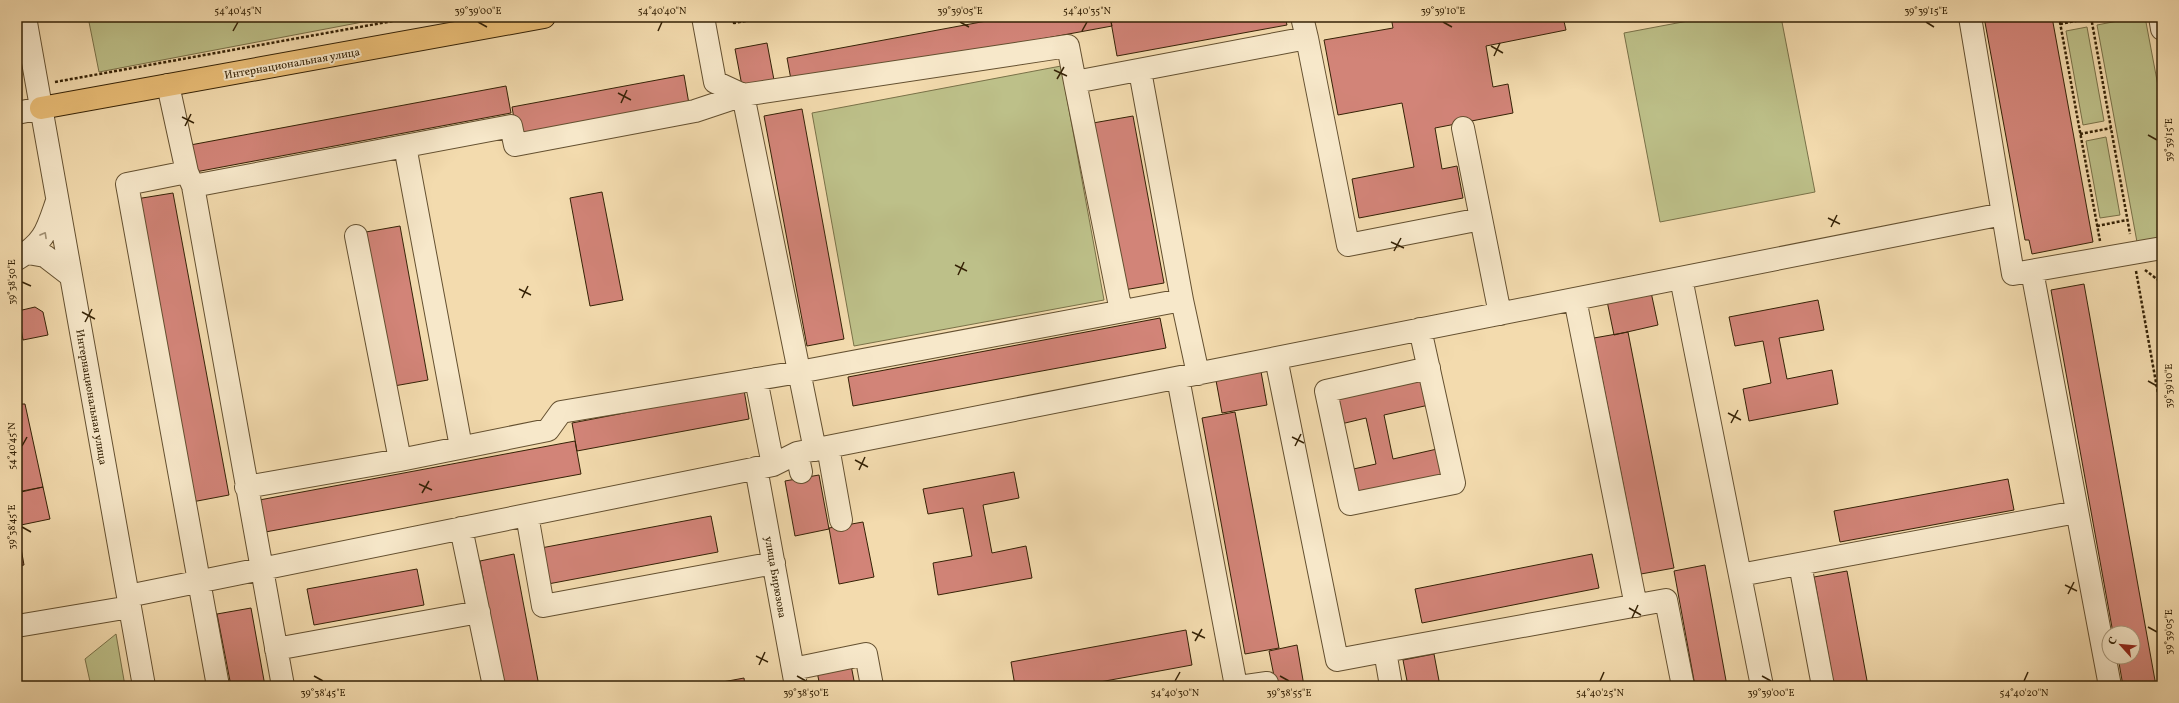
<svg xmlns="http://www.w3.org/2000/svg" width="2179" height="703" font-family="Vollkorn,serif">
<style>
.green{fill:#bdc089;stroke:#797148}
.building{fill:#d28478;stroke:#352206}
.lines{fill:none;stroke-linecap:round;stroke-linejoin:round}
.minor-casing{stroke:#645030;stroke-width:24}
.major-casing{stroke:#352206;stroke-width:24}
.path{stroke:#352206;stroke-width:2.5;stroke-dasharray:3 2;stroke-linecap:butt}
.minor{stroke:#f7e8ca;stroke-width:22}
.major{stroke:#eabe77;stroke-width:22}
.oneway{stroke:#a08f72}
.ticks{fill:none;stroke:#352206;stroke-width:1.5}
.labels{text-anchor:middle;stroke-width:4;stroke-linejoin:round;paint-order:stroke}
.street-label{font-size:11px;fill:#352206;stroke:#f7e8ca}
.neatline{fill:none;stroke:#352206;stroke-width:1.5}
.ticks-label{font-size:10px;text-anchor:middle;fill:#352206}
</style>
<rect width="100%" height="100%" fill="#f3dbae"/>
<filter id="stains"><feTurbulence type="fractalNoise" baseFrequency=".005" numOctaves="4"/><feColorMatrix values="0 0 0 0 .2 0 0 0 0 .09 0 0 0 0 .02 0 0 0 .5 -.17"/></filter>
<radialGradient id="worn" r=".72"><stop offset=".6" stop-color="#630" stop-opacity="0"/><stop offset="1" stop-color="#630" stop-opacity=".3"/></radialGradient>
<path class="green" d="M 88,17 L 389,17 L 99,72 Z
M 1709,17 L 1781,17 L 1815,192 L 1660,222 L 1624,33 Z
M 2138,17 L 2145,17 L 2162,107 L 2162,238 L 2137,242 L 2097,25 Z
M 2087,27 L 2104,121 L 2083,125 L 2066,31 Z
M 1061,66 L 1104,300 L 854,346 L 812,113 Z
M 2106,137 L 2120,215 L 2100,218 L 2086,141 Z
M 116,634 L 125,686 L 91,686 L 85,659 Z"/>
<path class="building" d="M 1008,17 L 1110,17 L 1112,26 L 792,85 L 787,58 Z
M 1136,17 L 1285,17 L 1287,25 L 1117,56 L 1111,22 Z
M 1391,17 L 1563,17 L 1566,30 L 1486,46 L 1493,87 L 1508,84 L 1513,113 L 1435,128 L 1442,169 L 1457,166 L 1463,198 L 1359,218 L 1352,179 L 1414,167 L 1402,103 L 1338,115 L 1324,40 L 1393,28 Z
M 1984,17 L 2052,17 L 2093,242 L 2032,254 L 2029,240 L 2025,240 Z
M 767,43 L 774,80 L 742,86 L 735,49 Z
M 684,75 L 689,104 L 517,136 L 512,107 Z
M 506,86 L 511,113 L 190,173 L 185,146 Z
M 802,109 L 844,339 L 807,346 L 764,116 Z
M 1133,116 L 1164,283 L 1124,290 L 1093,123 Z
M 602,192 L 623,300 L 590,306 L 570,198 Z
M 173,193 L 229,495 L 192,502 L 136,199 Z
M 400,226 L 428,380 L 394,386 L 366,232 Z
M 2084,284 L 2156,686 L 2123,686 L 2118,657 L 2133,657 L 2133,633 L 2113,633 L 2051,290 Z
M 1651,292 L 1658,325 L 1614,335 L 1607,301 Z
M 1818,300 L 1824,330 L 1779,338 L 1787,379 L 1832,370 L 1838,404 L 1749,421 L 1743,389 L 1771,383 L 1763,341 L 1735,346 L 1729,317 Z
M 35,307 L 43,312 L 48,335 L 23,340 L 18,311 Z
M 1160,318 L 1166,348 L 853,406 L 848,377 Z
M 1628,332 L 1674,568 L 1641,574 L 1594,338 Z
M 1260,366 L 1267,405 L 1222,413 L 1215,375 Z
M 1422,375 L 1429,405 L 1384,415 L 1393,459 L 1437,449 L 1444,478 L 1355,497 L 1349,470 L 1376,464 L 1366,418 L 1341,424 L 1334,394 Z
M 744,390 L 749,419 L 577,451 L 572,423 Z
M 17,404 L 25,404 L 43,487 L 17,492 Z
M 1235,412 L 1279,648 L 1245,654 L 1202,418 Z
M 575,441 L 581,474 L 260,533 L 254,501 Z
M 1014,472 L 1019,498 L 983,505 L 992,553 L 1026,546 L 1032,578 L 938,595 L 933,563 L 972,556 L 963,508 L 928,514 L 923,489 Z
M 819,475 L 829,529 L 795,536 L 785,481 Z
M 2008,479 L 2014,510 L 1840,542 L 1834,511 Z
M 43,487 L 50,519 L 21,525 L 17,508 L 17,493 Z
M 711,516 L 718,552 L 548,584 L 541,548 Z
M 863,522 L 874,577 L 839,584 L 829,528 Z
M 17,526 L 24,565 L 17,566 Z
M 514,554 L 539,686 L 503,686 L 480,561 Z
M 1592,554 L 1599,588 L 1422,623 L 1415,589 Z
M 1705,565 L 1727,686 L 1695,686 L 1674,571 Z
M 417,569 L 424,605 L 314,625 L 307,589 Z
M 1847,571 L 1868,686 L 1834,686 L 1814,577 Z
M 251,608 L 265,686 L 231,686 L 217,614 Z
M 1186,630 L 1192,665 L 1078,686 L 1015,686 L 1011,662 Z
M 1297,645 L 1304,686 L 1276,686 L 1269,651 Z
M 1434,654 L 1440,686 L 1408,686 L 1403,660 Z
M 851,665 L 855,686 L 820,686 L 817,672 Z
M 744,678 L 745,686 L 701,686 Z"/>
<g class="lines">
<g class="minor-casing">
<path id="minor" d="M 25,17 L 144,686
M 703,17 L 715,82 L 743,95 L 815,450
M 1970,17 L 2013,274 L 2162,248
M 2160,17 L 2162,29
M 1307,38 L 1348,245 L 1481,219
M 1140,71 L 1182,300
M 1075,82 L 1121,311
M 168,85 L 187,172 L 193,186 L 283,686
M 17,113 L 41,108
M 1463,128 L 1500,314
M 405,146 L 461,447
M 187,172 L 127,184 L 218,686
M 193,186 L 511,126 L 515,145 L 695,111 L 743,95 L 1068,46 L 1075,82 L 1307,38 L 1302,17
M 356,236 L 400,460
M 28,253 L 45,256 L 71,276
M 17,259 C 45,242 47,230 57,201
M 2032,271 L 2110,686
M 1681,278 L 1762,686
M 1575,299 L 1636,606
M 1420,329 L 1454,483 L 1350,504 L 1326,391 L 1429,368
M 1276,358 L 1337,660 L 1385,651
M 1178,378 L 1236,686
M 756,379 L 773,465
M 828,447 L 841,520
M 797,453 L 801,472
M 756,468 L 796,686
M 246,487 L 400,460 L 548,430 L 561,412 L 799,372 L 1182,300 L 1198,374
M 527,515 L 543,606 L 774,563
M 461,528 L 494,686
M 1800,564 L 1823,686
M 1740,575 L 2077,512
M 128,596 L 773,465 L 797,453 L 2003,214
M 17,626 L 130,607
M 276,649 L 479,612
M 793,669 L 866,654 L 872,686
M 1246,686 L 1267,683 L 1267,686
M 1391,686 L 1385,651 L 1666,600 L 1683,686"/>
</g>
<g class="major-casing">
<path id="major" d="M 41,108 L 544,17"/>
</g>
<path class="path" d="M 733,17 L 734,23 L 770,17
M 2059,17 L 2100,241
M 2091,17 L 2130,234
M 2091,21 L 2113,17
M 2060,24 L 2091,18
M 55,82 L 415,17
M 2080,134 L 2111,128
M 2097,226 L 2127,220
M 2145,270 L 2162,283
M 2136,271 L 2162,416"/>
<use href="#minor" class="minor"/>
<use href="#major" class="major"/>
</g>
<defs><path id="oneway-chevron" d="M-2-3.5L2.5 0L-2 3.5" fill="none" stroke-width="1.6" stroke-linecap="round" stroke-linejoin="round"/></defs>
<use class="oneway" href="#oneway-chevron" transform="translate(44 235) rotate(-61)"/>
<path class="ticks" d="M 478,22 L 487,27M 960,22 L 969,27M 1443,22 L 1452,27M 1926,22 L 1934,27M 233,31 L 238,22M 658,31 L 662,22M 1082,31 L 1087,22M 1491,46 L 1503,53M 1494,56 L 1500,43M 1054,70 L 1067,76M 1057,79 L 1064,67M 618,93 L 631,100M 621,103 L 627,90M 182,117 L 194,123M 185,126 L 191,114M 2148,135 L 2157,140M 1828,218 L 1840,224M 1831,227 L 1837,215M 1391,242 L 1404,248M 1394,251 L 1401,238M 955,265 L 967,271M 958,275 L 964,262M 22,282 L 31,286M 519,289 L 531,295M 522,298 L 528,286M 82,312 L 95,319M 85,322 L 92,309M 2148,381 L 2157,386M 1728,413 L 1741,420M 1731,423 L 1738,410M 1292,437 L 1304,443M 22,446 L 27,437M 1295,446 L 1301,434M 855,460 L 868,467M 859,470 L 865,457M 419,484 L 432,490M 422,493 L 429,481M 22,527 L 31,532M 2065,585 L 2077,591M 2068,594 L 2074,582M 1629,608 L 1641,615M 1632,618 L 1638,605M 2148,627 L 2157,632M 1192,632 L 1205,638M 1195,641 L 1202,629M 756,656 L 768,662M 759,665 L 765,652M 314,676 L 323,681M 797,676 L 806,681M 1280,676 L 1289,681M 1762,676 L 1771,681M 1175,681 L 1180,672M 1600,681 L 1604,672M 2024,681 L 2028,672"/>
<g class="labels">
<g class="street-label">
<text transform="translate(292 63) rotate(-10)" y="4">Интернациональная улица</text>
<text transform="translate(92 397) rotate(80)" y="4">Интернациональная улица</text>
<text transform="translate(776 577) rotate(80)" y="4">улица Бирюзова</text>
</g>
</g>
<rect width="2179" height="703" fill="none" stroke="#f3dbae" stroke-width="44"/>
<g transform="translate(2121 645) rotate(297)"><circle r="19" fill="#f7e8ca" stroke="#a9997c"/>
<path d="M0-3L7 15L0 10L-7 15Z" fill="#8f2418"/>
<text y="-6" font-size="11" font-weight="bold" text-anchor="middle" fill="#352206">С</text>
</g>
<rect x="22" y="22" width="2135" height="659" class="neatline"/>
<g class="ticks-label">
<text x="238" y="14">54°40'45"N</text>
<text x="478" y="14">39°39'00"E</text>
<text x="662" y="14">54°40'40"N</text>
<text x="960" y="14">39°39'05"E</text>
<text x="1087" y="14">54°40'35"N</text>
<text x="1443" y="14">39°39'10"E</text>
<text x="1926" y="14">39°39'15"E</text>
<text transform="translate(2168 140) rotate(-90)" y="4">39°39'15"E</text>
<text transform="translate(11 282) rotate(-90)" y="4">39°38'50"E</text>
<text transform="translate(2168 386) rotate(-90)" y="4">39°39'10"E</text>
<text transform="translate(11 446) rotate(-90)" y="4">54°40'45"N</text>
<text transform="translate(11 527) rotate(-90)" y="4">39°38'45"E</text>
<text transform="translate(2168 632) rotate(-90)" y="4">39°39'05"E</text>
<text x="323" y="696">39°38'45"E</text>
<text x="806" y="696">39°38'50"E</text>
<text x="1175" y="696">54°40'30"N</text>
<text x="1289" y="696">39°38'55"E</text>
<text x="1600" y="696">54°40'25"N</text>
<text x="1771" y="696">39°39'00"E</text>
<text x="2024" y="696">54°40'20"N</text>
</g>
<rect width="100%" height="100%" filter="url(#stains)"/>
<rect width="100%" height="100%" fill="url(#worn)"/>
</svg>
